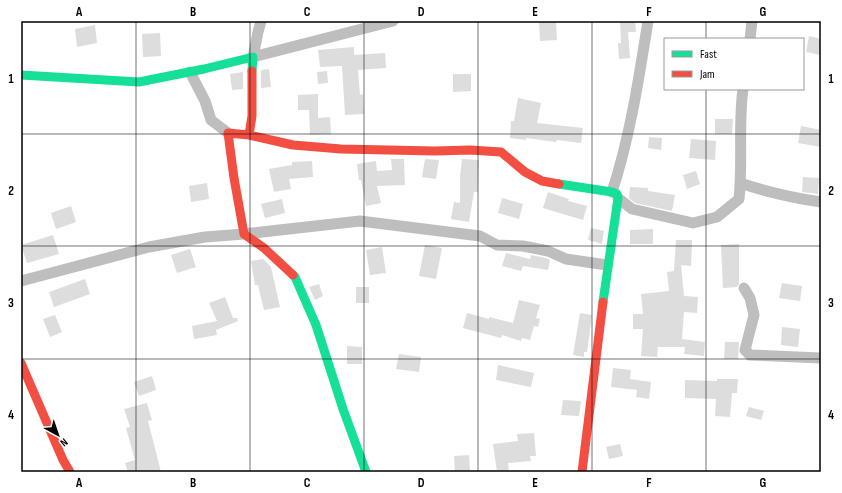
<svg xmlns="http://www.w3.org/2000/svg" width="842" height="493" font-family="'Sofia Sans Condensed',sans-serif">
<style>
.building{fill:#ddd}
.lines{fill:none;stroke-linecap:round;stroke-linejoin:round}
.street{stroke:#bebebe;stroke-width:11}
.fast{stroke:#16e098;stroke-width:9}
.jam{stroke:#f24e42;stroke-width:9}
.grid{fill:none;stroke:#000;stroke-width:1;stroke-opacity:0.55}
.neatline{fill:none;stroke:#000;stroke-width:1.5}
.grid-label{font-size:13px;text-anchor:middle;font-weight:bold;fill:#000}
</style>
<rect width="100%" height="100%" fill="#fff"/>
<path class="building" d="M 556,21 L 557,40 L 540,41 L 539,22 Z
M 620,21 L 635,21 L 636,32 L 628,32 L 630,58 L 619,59 L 618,43 L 621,43 Z
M 95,25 L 97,43 L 77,47 L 75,29 Z
M 160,33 L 161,56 L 143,57 L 142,34 Z
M 809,36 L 821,39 L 821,55 L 806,52 Z
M 354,47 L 354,55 L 385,53 L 386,68 L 358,70 L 360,95 L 363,94 L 364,114 L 345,115 L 342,66 L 320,67 L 318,50 Z
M 269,69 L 271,87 L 261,88 L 261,70 Z
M 327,71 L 328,83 L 318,84 L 317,72 Z
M 243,72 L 243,89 L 232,90 L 230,74 Z
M 453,74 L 471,74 L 471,91 L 453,92 Z
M 318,94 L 318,118 L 330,117 L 331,134 L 310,135 L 309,110 L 298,110 L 298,95 Z
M 518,98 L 541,103 L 537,123 L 583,128 L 581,143 L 557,140 L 556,142 L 526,138 L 526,140 L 510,138 L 511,121 L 514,121 Z
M 715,119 L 733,119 L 732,134 L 715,134 Z
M 801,126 L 821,130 L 821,147 L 798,143 Z
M 649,137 L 662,138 L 661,150 L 648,148 Z
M 691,139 L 716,141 L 715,160 L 689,158 Z
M 391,159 L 404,159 L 405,185 L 377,186 L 381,203 L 366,206 L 361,180 L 359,180 L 357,164 L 376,161 L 377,171 L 392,170 Z
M 425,159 L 439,160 L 436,179 L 422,177 Z
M 462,159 L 479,160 L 478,192 L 474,192 L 469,222 L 451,219 L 454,202 L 460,203 L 460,177 Z
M 312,161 L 313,177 L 289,179 L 291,189 L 274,192 L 269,169 L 292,165 L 292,162 Z
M 696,171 L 700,184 L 687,189 L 683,175 Z
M 803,177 L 819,178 L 818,194 L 802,192 Z
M 207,183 L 209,199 L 191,202 L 189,186 Z
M 630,187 L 648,188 L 648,191 L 675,195 L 672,211 L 635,203 L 629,198 Z
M 548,192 L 569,199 L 568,201 L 587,206 L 583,220 L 543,208 Z
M 502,198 L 523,204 L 519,219 L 498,213 Z
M 282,199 L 285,213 L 265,218 L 261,204 Z
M 71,206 L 76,222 L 56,229 L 51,213 Z
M 591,228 L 604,231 L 602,244 L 588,240 Z
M 653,229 L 653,244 L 630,244 L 630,230 Z
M 53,235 L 59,254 L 27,263 L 21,245 Z
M 676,240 L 692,240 L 691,266 L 681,265 L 684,296 L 698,297 L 697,313 L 684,312 L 682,339 L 705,342 L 704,356 L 684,354 L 685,347 L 658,347 L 657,357 L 641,356 L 643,329 L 633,329 L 633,314 L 643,314 L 641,294 L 669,291 L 667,272 L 674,271 Z
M 739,244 L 739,284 L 737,287 L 723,288 L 721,245 Z
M 425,245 L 442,248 L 436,279 L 419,276 Z
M 382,247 L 386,273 L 370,275 L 366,250 Z
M 190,249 L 196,267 L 177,273 L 171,255 Z
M 506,253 L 530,259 L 531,255 L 546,258 L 550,260 L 548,270 L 523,266 L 521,271 L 502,266 Z
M 263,259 L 271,267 L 280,307 L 264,310 L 258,285 L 255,285 L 251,261 Z
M 85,279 L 90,294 L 54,307 L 49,292 Z
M 782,283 L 802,286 L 800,301 L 779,298 Z
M 319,284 L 323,296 L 315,300 L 309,287 Z
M 356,287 L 369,287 L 369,303 L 356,303 Z
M 225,297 L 233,318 L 237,318 L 238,321 L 216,330 L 217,335 L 194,339 L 192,326 L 217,321 L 209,303 Z
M 519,300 L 540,305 L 536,318 L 540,319 L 538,327 L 534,326 L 530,340 L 522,338 L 521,341 L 502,335 L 501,338 L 463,328 L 467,313 L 489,319 L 489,317 L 513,323 Z
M 580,313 L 592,315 L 587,352 L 584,352 L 584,357 L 573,355 Z
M 55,315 L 62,332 L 50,337 L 43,319 Z
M 782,327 L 800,329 L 798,347 L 781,345 Z
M 725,342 L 739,342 L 738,359 L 724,359 Z
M 347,346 L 362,347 L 362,364 L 347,364 Z
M 399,354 L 421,357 L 419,372 L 396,369 Z
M 498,365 L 534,373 L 531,387 L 496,380 Z
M 613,368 L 631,370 L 630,379 L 651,382 L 649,399 L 636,397 L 637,390 L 611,387 Z
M 152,376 L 156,390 L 139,396 L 134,382 Z
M 717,379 L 738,379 L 737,393 L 732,393 L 730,417 L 715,416 L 716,399 L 685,398 L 685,380 L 717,381 Z
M 563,400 L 581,401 L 579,416 L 561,415 Z
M 147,403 L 152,420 L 148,421 L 161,472 L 128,472 L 125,463 L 135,460 L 126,428 L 130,427 L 124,409 Z
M 749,407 L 764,411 L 761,420 L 746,416 Z
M 534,433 L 536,456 L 530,456 L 531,461 L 508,463 L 509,472 L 497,472 L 493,444 L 518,441 L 517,434 Z
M 620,444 L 623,456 L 609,459 L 606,447 Z
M 469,455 L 470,472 L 455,472 L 454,456 Z"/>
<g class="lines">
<path class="street" d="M 261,21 L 258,32 L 253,57 L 393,21
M 750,39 L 752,21
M 190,72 L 205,101 L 211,120 L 228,133
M 740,183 C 767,192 794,198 821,202
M 612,192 C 630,137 639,78 648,21
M 618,198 L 632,209 L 693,223 L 717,217 L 739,199 C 743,162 738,125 743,89
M 21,281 L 149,247 L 205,237 L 244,234 L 360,221 L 480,236 L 497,245 L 523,246 L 548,251 L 566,259 L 607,265
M 744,288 L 750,298 L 754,315 L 745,350 L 750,355 L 821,358"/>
<path class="fast" d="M 21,75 L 139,82 L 204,69 L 253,57 L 252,71
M 559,184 L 612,192 L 617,194 L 618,198 L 603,302
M 293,275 L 295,277 L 316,325 L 343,409 L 366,472"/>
<path class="jam" d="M 252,71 L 252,116 L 249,135 L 228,133 L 234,178 L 244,234 L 264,248 L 293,275
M 249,135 L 293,145 L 341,149 L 435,151 L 470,150 L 501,152 L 525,172 L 542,181 L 559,184
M 21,363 L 63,460 L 70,472
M 582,472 L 603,302"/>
</g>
<path class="grid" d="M 136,21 L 136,472M 250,21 L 250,472M 364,21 L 364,472M 478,21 L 478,472M 592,21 L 592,472M 706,21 L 706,39M 706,89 L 706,472M 21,134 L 821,134M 21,246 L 821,246M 21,359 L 821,359"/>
<rect width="842" height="493" fill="none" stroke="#ffffff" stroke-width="44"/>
<rect x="664" y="38" width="140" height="52" fill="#ffffff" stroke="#999999"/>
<rect x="672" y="51" width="20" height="6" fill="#16e098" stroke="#999999"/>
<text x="700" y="58" font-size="12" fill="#000000">Fast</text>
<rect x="672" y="71" width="20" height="6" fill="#f24e42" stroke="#999999"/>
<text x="700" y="78" font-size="12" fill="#000000">Jam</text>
<g transform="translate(58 435) rotate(140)" stroke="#ffffff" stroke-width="3" paint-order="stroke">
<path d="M0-3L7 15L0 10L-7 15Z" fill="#000000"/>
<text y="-6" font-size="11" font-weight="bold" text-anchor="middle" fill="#000000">N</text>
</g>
<rect x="22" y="22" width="798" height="449" class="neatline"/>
<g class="grid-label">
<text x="79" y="16">A</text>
<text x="193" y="16">B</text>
<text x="307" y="16">C</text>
<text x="421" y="16">D</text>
<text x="535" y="16">E</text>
<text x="649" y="16">F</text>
<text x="763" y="16">G</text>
<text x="11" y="83">1</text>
<text x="831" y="83">1</text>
<text x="11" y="195">2</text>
<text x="831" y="195">2</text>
<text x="11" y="307">3</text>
<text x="831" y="307">3</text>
<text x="11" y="419">4</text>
<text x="831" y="419">4</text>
<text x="79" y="487">A</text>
<text x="193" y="487">B</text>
<text x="307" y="487">C</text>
<text x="421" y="487">D</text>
<text x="535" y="487">E</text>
<text x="649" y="487">F</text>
<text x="763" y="487">G</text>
</g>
</svg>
